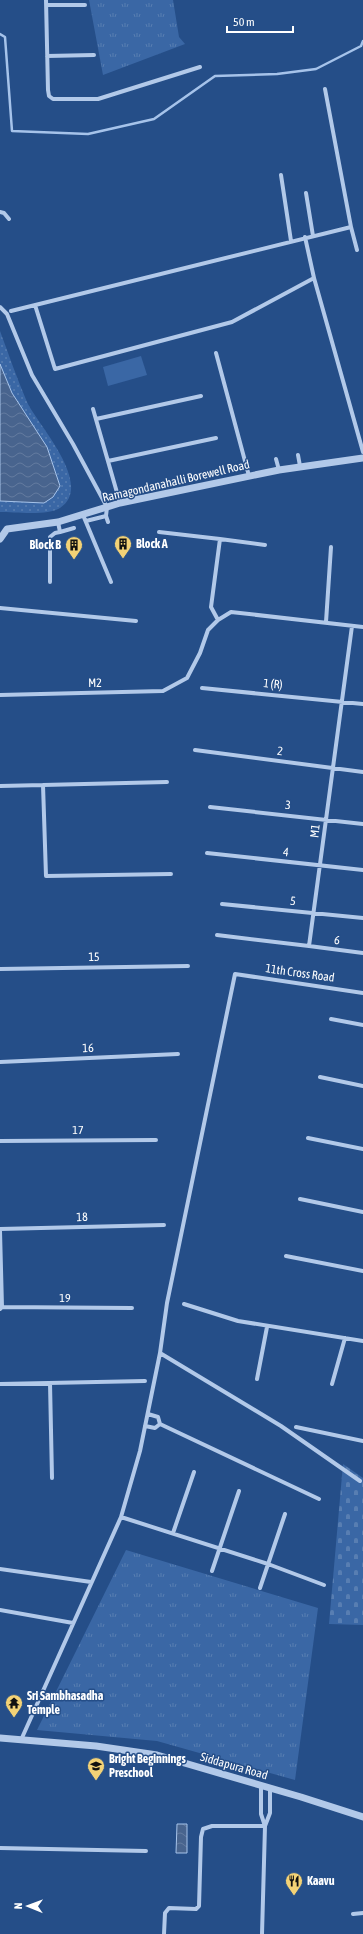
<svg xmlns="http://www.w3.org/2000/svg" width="363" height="1934" font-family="'Asap Condensed',sans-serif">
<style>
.grass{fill:url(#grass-tufts)}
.cemetery{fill:url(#cemetery-stones)}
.park{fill:url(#park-dots)}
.pitch{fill:#3a67a5}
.water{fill:url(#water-waves);stroke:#a6c3ea}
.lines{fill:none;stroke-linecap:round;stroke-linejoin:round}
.stream{stroke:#a6c3ea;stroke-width:2.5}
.minor{stroke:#b2c9e9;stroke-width:4}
.tertiary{stroke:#b2c9e9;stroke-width:7}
.labels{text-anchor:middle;stroke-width:3;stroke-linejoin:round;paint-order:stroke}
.street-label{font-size:12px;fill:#fff;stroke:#254e88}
.poi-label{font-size:12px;font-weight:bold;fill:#fff;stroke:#254e88;text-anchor:start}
</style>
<defs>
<pattern id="grass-tufts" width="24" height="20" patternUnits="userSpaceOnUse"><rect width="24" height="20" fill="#3a67a5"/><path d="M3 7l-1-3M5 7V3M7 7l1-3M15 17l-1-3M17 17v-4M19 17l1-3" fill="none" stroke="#587eb2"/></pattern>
<pattern id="cemetery-stones" width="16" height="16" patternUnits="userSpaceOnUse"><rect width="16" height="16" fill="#3a67a5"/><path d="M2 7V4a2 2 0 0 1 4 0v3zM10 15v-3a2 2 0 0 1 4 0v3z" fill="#587eb2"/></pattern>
<pattern id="park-dots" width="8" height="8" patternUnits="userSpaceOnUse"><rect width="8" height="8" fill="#3a67a5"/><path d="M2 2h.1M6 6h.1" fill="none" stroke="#587eb2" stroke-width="1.8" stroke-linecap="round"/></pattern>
<pattern id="water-waves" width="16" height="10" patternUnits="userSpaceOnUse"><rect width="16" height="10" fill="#48648e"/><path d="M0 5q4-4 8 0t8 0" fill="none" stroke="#637b9f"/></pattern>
</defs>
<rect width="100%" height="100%" fill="#254e88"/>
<path class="grass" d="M 89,0 L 173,0 L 179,37 L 185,44 L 103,75 Z
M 126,1550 L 318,1608 L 295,1780 L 157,1741 L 37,1730 Z"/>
<path class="cemetery" d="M 343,1464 L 363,1478 L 363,1625 L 329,1624 Z"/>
<path class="park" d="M 0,331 C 9,355 17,379 27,402 C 37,424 95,485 60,508 C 48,516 15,512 0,512 Z"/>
<path class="pitch" d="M 141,356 L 147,375 L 108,386 L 103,367 Z"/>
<path class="water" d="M 0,364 L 12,393 L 47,447 L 60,486 L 53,497 L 44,503 L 0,501 Z
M 177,1824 L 187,1824 L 187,1853 L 176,1853 Z"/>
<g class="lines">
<path class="stream" d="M 0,34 L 5,37 L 12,131 L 88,134 L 154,119 L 215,76 L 277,74 L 316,69 L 361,46 L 363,41"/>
<path class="minor" d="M 46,0 L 48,90 L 49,96 L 53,99 L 98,99 L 200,67
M 47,5 L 85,5
M 47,56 L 94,55
M 281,175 L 291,241
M 306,193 L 313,236
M 0,212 L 4,213 L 9,219
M 351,227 L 357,250
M 305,237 L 314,278 L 363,452
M 35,305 L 55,369 L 232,322 L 314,278
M 0,307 L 7,314 L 32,375 L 73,444 L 107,507 L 106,516 L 108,522
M 11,311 L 351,227 L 325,89
M 216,353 L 249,476
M 93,409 L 120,503
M 96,419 L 201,396
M 298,455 L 300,466
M 276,459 L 279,470
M 108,461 L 216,438
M 83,515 L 111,582
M 86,521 L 106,516
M 60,532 L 74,528
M 159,532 L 220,539 L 211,607 L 218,620
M 220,539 L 265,545
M 50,582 L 50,537 L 55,533 L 60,532 L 58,522
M 0,608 L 136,621
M 326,622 L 331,547
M 202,688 L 363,704
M 0,695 L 163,691 L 187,678 L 200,653 L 208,630 L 218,620 L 231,612 L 363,627
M 195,750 L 363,772
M 43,785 L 167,782
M 0,786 L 43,785 L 46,876 L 171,874
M 210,807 L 363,824
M 207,853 L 363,870
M 222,904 L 363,918
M 217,935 L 309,946 L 352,626
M 309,946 L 363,953
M 0,969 L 188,966
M 331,1019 L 363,1025
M 0,1062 L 178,1054
M 320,1077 L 363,1086
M 308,1138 L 363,1149
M 0,1141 L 156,1140
M 300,1199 L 363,1212
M 0,1229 L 164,1225
M 0,1231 L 2,1307
M 286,1256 L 363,1271
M 184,1304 L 238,1321 L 363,1341
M 0,1309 L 2,1307 L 132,1308
M 160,1353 L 281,1426 L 360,1481
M 257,1379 L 267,1327
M 50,1383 L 52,1478
M 0,1384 L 145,1381
M 332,1384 L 345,1338
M 148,1414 L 158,1417 L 160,1424 L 319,1499
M 145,1426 L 155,1428 L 160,1424
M 296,1427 L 363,1441
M 121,1517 L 268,1564 L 324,1585
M 173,1533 L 194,1472
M 0,1569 L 91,1582
M 212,1571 L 239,1491
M 260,1588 L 285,1514
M 0,1610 L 73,1623
M 21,1740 L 121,1517 L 140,1451 L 160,1353 L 167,1303 L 235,974 L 363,993
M 261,1785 L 261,1814 L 265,1826 L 262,1934
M 265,1826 L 270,1813 L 270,1788
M 0,1848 L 146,1851
M 353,1914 L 363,1913
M 164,1934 L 165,1913 L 169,1908 L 196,1909 L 199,1906 L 201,1837 L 203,1829 L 212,1826 L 265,1826"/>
<path class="tertiary" d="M 0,539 L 7,529 L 58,522 L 120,503 L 279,470 L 363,458
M 0,1738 L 96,1746 L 157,1755 L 301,1797 L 363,1817"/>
</g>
<defs>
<g id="building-pin" transform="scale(0.9)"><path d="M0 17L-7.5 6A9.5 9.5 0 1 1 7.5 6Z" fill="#f3d276" stroke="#254e88"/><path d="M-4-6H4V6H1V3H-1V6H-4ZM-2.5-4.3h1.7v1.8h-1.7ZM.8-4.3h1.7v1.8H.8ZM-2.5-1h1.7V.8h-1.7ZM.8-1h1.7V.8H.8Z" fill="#111"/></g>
<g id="temple-pin" transform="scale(0.9)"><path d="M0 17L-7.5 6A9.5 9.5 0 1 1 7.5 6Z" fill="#f3d276" stroke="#254e88"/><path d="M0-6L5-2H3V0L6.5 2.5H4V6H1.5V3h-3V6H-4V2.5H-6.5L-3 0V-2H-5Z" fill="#111"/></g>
<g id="school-pin" transform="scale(0.9)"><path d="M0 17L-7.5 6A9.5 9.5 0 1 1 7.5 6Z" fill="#f3d276" stroke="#254e88"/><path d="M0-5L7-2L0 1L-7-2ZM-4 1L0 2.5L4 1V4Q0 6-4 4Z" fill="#111"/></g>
<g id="restaurant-pin" transform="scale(0.9)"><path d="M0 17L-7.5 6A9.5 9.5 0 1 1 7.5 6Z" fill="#f3d276" stroke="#254e88"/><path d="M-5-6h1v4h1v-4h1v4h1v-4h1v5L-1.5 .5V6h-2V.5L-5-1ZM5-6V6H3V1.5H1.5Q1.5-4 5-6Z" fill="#111"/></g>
</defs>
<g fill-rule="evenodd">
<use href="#building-pin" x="123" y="544"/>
<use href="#building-pin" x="74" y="545"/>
<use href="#temple-pin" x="14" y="1703"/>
<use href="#school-pin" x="96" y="1766"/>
<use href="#restaurant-pin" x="294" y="1881"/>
</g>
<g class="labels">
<g class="street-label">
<text transform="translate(176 481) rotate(-13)" y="4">Ramagondanahalli Borewell Road</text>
<text transform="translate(95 683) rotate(-1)" y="4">M2</text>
<text transform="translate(273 684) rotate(6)" y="4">1 (R)</text>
<text transform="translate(280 751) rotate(7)" y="4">2</text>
<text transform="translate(288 805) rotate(6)" y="4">3</text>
<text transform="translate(315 831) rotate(-83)" y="4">M1</text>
<text transform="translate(286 852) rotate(6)" y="4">4</text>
<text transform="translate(293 901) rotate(6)" y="4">5</text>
<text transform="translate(337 940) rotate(7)" y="4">6</text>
<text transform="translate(94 957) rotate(-1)" y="4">15</text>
<text transform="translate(300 973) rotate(8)" y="4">11th Cross Road</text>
<text transform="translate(88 1048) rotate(-2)" y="4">16</text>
<text x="78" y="1134">17</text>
<text transform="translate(82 1217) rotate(-2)" y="4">18</text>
<text x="65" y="1302">19</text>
<text transform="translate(234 1766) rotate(16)" y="4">Siddapura Road</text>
</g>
<g class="poi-label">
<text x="136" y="548">Block A</text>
<text x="61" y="549" text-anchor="end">Block B</text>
<text x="27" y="1700">Sri Sambhasadha<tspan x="27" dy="14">Temple</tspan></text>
<text x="109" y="1763">Bright Beginnings<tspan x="109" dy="14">Preschool</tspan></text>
<text x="307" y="1885">Kaavu</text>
</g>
</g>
<g transform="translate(28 1906) rotate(271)" stroke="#254e88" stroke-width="3" paint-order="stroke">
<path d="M0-3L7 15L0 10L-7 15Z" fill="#ffffff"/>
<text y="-6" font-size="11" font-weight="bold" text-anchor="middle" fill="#ffffff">N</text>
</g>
<path d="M227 26v6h66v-6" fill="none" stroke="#ffffff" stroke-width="2"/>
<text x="233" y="26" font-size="12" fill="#ffffff" stroke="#254e88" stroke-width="3" paint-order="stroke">50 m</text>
</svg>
